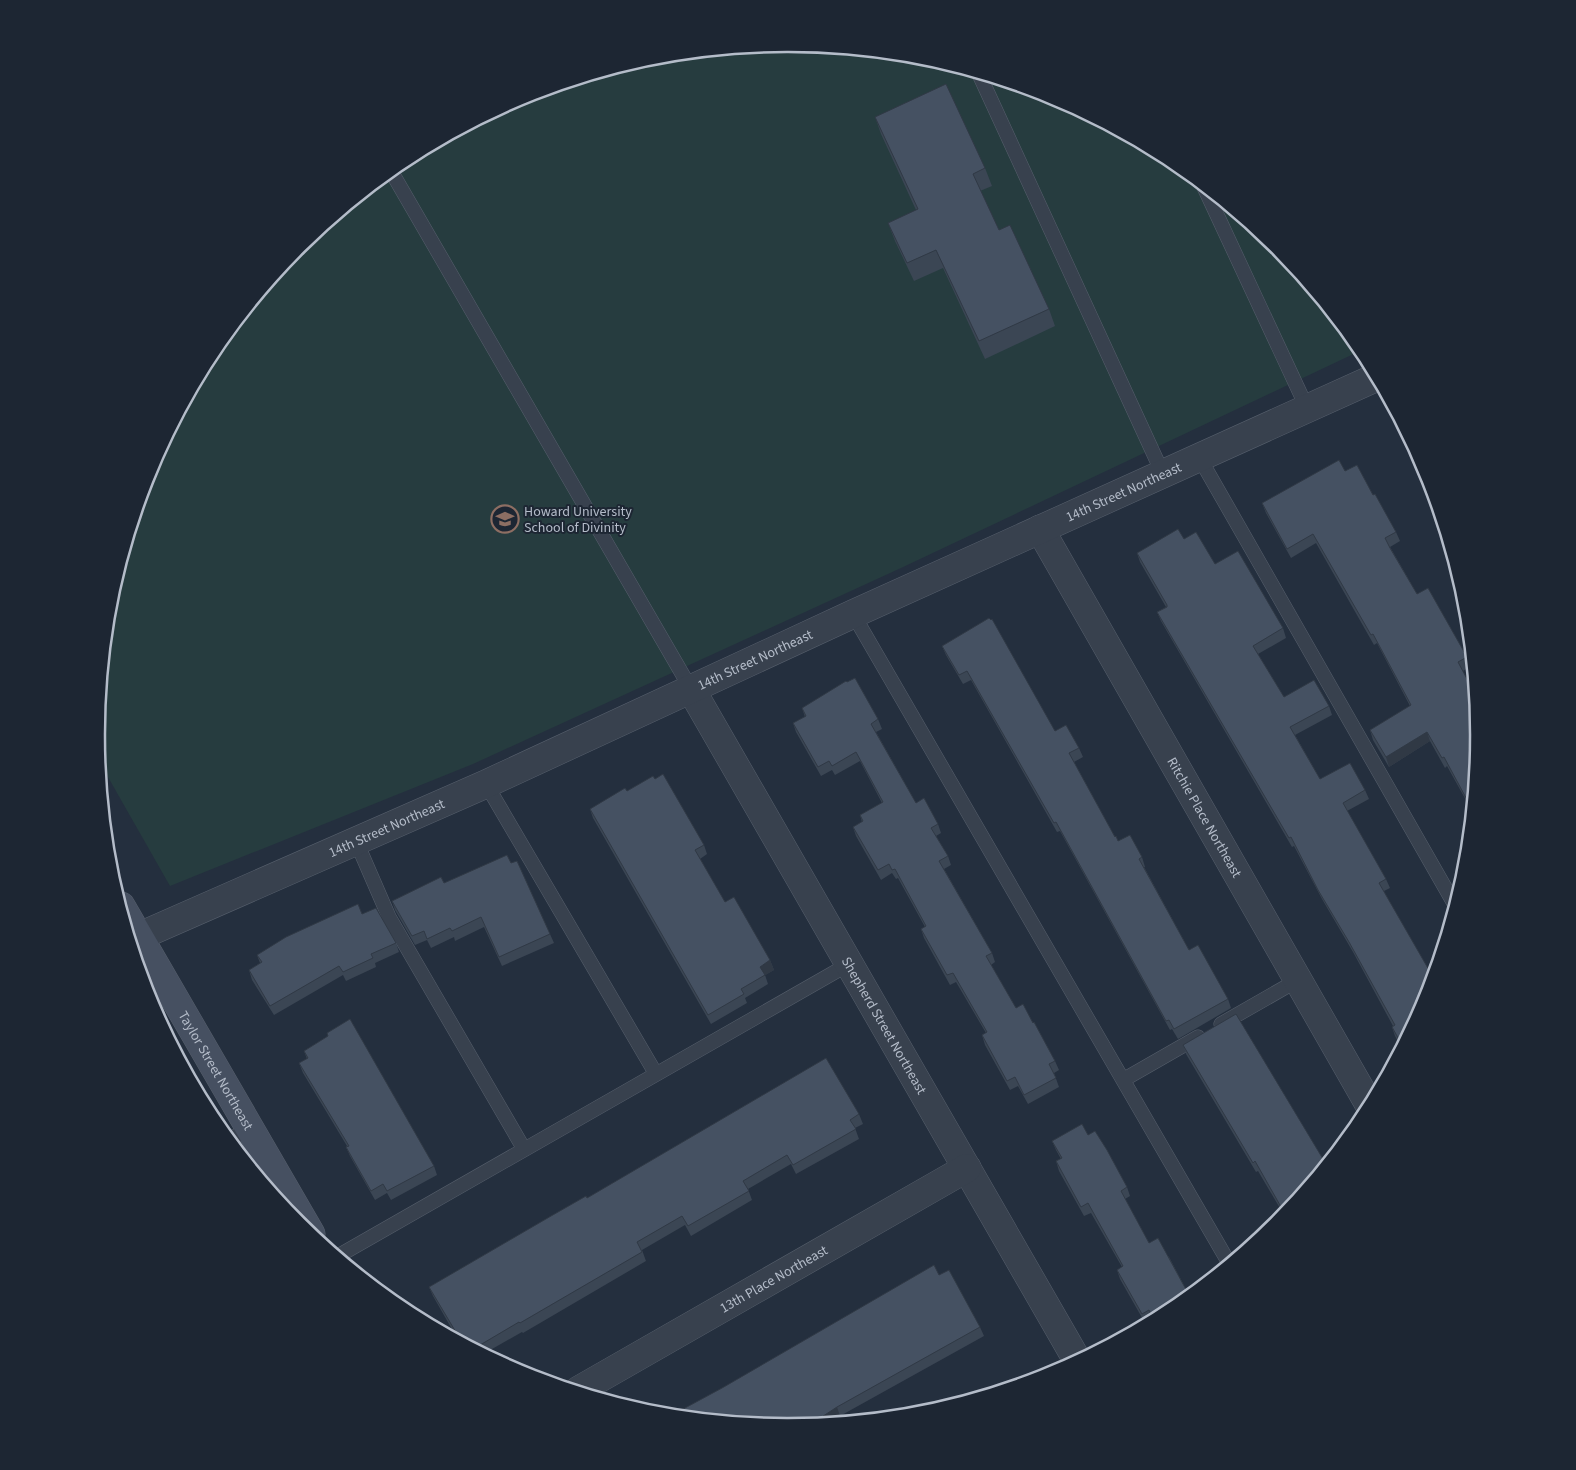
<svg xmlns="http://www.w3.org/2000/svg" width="1576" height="1470" font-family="'Source Sans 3',sans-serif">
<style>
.green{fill:#263c3f}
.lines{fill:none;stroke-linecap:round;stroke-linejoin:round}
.lane-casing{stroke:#565f6c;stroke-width:15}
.street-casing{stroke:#565f6c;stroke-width:29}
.secondary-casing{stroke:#565f6c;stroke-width:29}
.lane{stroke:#38414e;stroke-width:14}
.street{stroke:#38414e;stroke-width:28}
.secondary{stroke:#465061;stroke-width:28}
.wall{fill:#3b4654}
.shaded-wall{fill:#303945}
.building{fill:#455162;stroke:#303945}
.labels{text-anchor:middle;stroke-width:4;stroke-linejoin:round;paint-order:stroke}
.street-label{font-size:14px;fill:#b4bcc9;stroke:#1d2633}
.poi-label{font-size:14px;fill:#b4bcc9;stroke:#1d2633;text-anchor:start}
.rim{fill:none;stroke:#b4bcc9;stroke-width:2.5}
</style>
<rect width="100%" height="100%" fill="#242f3e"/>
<path class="green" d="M 788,44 L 923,57 L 1053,96 L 1172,160 L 1277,246 L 1362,350 L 901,568 L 473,764 L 170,886 L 100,763 L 97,735 L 110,600 L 149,470 L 213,351 L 299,246 L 404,160 L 524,96 L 653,57 Z"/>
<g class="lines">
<g class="lane-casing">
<path id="lane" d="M 979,74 L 1163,474
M 391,171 L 691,689
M 1204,187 L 1307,408
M 1199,457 L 1455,905
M 853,614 L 1229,1263
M 486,784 L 656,1074
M 356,841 L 389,917 L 524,1149
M 1221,1024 L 1298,980
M 1123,1080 L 1198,1037
M 230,1139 L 250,1129
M 338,1256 L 849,964"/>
</g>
<g class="street-casing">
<g id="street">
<path id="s1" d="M 1040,529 L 1370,1106"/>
<path id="s2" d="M 691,689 L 1077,1360"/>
<path id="s3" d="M 131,940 L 486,784 L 853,614 L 1377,377"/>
<path id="s4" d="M 579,1390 L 967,1168"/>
</g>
</g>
<g class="secondary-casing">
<g id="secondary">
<path id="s5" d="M 121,906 L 311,1234"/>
</g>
</g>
<use href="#lane" class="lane"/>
<use href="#street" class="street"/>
<use href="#secondary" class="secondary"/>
</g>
<path class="wall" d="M 875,117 L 985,168 L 992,186 L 980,191 L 999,230 L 1049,309 L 1055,326 L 985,359 L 943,268 L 914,281 L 895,241 L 888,223 L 916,210 L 881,134 Z
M 1345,471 L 1373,495 L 1396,532 L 1400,541 L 1390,547 L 1417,594 L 1467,657 L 1471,666 L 1463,671 L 1479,735 L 1472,811 L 1447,766 L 1445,768 L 1430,741 L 1389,767 L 1373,740 L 1370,730 L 1410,706 L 1377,643 L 1374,645 L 1316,543 L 1291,558 L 1266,513 L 1262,503 Z
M 1184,539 L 1215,564 L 1283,628 L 1286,638 L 1258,654 L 1284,697 L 1329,706 L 1332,715 L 1295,735 L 1320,779 L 1365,790 L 1369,799 L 1347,811 L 1386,879 L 1390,888 L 1384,891 L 1427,1000 L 1401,1047 L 1395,1036 L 1392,1027 L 1393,1026 L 1353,952 L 1322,899 L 1294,846 L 1292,847 L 1161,621 L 1157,612 L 1166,607 L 1140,562 L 1137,553 Z
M 942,646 L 1055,731 L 1079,748 L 1083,757 L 1074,762 L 1115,837 L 1118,841 L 1142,857 L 1145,867 L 1144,867 L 1189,950 L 1228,999 L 1231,1008 L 1178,1039 L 1172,1029 L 1170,1030 L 1060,831 L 1057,832 L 971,680 L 963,684 L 946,655 Z
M 802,708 L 878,719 L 882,729 L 876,732 L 916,803 L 938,824 L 941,833 L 936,836 L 948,856 L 951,865 L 944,869 L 992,953 L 995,962 L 991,965 L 1016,1008 L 1033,1023 L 1055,1061 L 1059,1070 L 1054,1073 L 1059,1087 L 1028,1104 L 1018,1086 L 1010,1090 L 985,1045 L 982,1035 L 986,1033 L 956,982 L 950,985 L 924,938 L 921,929 L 925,927 L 898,878 L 896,879 L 892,873 L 881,880 L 856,836 L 853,827 L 862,822 L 860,815 L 882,803 L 860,761 L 835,775 L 832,770 L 821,776 L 796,732 L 793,723 L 805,717 Z
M 590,809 L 704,845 L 707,854 L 700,859 L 725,902 L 770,960 L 774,970 L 765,975 L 768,984 L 745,998 L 747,1003 L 711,1024 L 593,818 Z
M 511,863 L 550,934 L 554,943 L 502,966 L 484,927 L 455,941 L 454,937 L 431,948 L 427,940 L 415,945 L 395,910 L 392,901 L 444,883 Z
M 362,914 L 396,943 L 399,952 L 375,963 L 376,967 L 346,981 L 343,975 L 274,1015 L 252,980 L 249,970 L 260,963 L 257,955 Z
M 327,1033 L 434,1166 L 437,1175 L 391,1200 L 387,1193 L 375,1200 L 350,1156 L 346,1147 L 347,1146 L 303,1073 L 299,1063 L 307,1059 L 304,1051 L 328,1036 Z
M 1183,1045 L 1326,1164 L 1284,1215 L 1258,1171 L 1256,1172 L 1186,1054 Z
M 859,1114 L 863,1124 L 855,1128 L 859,1139 L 796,1174 L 791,1164 L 748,1189 L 752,1200 L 691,1236 L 685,1225 L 642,1250 L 646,1261 L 523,1333 L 522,1332 L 485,1353 L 457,1338 L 433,1296 L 429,1287 L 587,1198 Z
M 1088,1135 L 1127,1187 L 1130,1196 L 1125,1199 L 1149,1243 L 1169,1257 L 1189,1295 L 1172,1310 L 1145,1323 L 1120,1279 L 1117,1270 L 1122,1267 L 1091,1213 L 1084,1216 L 1059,1171 L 1056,1161 L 1061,1159 L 1056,1150 L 1052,1141 Z
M 939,1275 L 980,1327 L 984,1336 L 840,1416 L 832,1422 L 788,1426 Z"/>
<path class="shaded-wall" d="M 1427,732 L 1430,741 L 1389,767 L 1386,757 Z
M 770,960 L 774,970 L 764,976 L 760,967 Z
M 837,1407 L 840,1416 L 832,1422 L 812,1424 Z"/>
<path class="building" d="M 946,84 L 985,168 L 973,174 L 999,230 L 1010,225 L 1049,309 L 979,341 L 936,250 L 907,263 L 888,223 L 918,209 L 875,117 Z
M 1339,460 L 1345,471 L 1357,465 L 1373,495 L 1375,494 L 1396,532 L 1385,538 L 1390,548 L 1417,594 L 1428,588 L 1467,657 L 1458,662 L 1475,694 L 1479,735 L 1472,809 L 1444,757 L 1442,758 L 1427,732 L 1386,757 L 1370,730 L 1411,705 L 1373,634 L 1371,635 L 1313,534 L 1287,549 L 1262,503 Z
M 1178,529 L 1184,539 L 1196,532 L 1215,564 L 1238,551 L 1283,628 L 1253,646 L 1284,697 L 1314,680 L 1329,706 L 1290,727 L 1320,779 L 1350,763 L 1365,790 L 1343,803 L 1386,879 L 1379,883 L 1433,977 L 1427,1000 L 1402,1045 L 1392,1027 L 1395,1025 L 1349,942 L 1318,890 L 1291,837 L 1289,838 L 1157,612 L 1167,607 L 1167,605 L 1137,553 Z
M 989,618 L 991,620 L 992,619 L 1055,731 L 1066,725 L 1079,748 L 1069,753 L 1115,837 L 1116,836 L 1118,841 L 1130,835 L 1142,857 L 1139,859 L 1189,950 L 1198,945 L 1228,999 L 1174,1029 L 1169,1020 L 1166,1021 L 1056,822 L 1054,823 L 967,671 L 959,675 L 942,646 Z
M 855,678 L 878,719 L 871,724 L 916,803 L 924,798 L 938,824 L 931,828 L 948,856 L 939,861 L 992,953 L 986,956 L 1016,1008 L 1023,1004 L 1033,1023 L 1034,1022 L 1055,1061 L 1049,1064 L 1056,1078 L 1024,1095 L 1015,1077 L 1007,1081 L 982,1035 L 987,1032 L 953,973 L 947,975 L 921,929 L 926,926 L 895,869 L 892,870 L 889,864 L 878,870 L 853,827 L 863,821 L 860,815 L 883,802 L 856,752 L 832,766 L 829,761 L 818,767 L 793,723 L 806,716 L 802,708 L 846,681 L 847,682 Z
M 663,774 L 704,845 L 695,850 L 725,902 L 734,897 L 770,960 L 760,967 L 765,975 L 741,989 L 744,994 L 708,1015 L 590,809 L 625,788 L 627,791 L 653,776 L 655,779 Z
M 507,855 L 511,863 L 517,861 L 550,934 L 499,957 L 481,917 L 452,931 L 450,928 L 427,939 L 424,931 L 412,936 L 392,901 L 441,877 L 444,883 Z
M 358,904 L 362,914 L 376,908 L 396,943 L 371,954 L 373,958 L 343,972 L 339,966 L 270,1006 L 249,970 L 262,962 L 257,955 L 286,937 Z
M 1236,1014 L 1326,1164 L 1285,1214 L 1255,1161 L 1253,1163 L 1183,1045 Z
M 350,1019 L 434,1166 L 387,1191 L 383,1184 L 371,1191 L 346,1147 L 349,1146 L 299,1063 L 308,1058 L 304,1051 L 328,1036 L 327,1033 Z
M 826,1058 L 859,1114 L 850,1120 L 856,1129 L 793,1165 L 787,1155 L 743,1181 L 749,1191 L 688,1226 L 682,1216 L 637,1242 L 642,1252 L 520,1323 L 519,1322 L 475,1348 L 469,1338 L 463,1341 L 460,1339 L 429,1287 L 551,1216 L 586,1196 L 587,1198 Z
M 1082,1124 L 1088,1135 L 1095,1131 L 1107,1150 L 1127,1187 L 1121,1191 L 1149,1243 L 1158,1238 L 1189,1295 L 1183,1298 L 1184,1300 L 1172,1310 L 1154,1320 L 1149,1310 L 1142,1314 L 1117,1270 L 1123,1266 L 1088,1203 L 1081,1207 L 1056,1161 L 1062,1158 L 1052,1141 Z
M 934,1265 L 939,1275 L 949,1270 L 980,1327 L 837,1407 L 811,1424 L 788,1426 L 672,1415 L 722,1388 Z"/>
<defs>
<g id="university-ring" transform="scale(1.4375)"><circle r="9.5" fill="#1d2633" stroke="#8d6e63" stroke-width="1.5"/><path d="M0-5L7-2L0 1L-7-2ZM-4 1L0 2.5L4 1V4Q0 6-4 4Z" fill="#8d6e63"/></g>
</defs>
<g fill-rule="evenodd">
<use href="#university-ring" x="505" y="519"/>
</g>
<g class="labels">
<g class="street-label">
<text dy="5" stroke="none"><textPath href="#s3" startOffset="1089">14th Street Northeast</textPath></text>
<text dy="5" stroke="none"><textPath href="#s3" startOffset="684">14th Street Northeast</textPath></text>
<text dy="5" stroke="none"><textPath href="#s1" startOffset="332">Ritchie Place Northeast</textPath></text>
<text dy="5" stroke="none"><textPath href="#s3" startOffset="279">14th Street Northeast</textPath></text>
<text dy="5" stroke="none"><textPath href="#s2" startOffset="388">Shepherd Street Northeast</textPath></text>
<text dy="5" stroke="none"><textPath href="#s5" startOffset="190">Taylor Street Northeast</textPath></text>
<text dy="5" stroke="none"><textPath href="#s4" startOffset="224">13th Place Northeast</textPath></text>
</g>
<g class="poi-label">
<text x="524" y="516">Howard University<tspan x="524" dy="16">School of Divinity</tspan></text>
</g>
</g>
<path d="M0 0H1576V1470H0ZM787 52H788A682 682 0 0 1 1470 734V736A682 682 0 0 1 788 1418H787A682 682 0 0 1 105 736V734A682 682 0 0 1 787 52Z" fill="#1d2633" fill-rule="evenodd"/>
<path class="rim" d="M787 52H788A682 682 0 0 1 1470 734V736A682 682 0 0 1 788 1418H787A682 682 0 0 1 105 736V734A682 682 0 0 1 787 52Z"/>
</svg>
